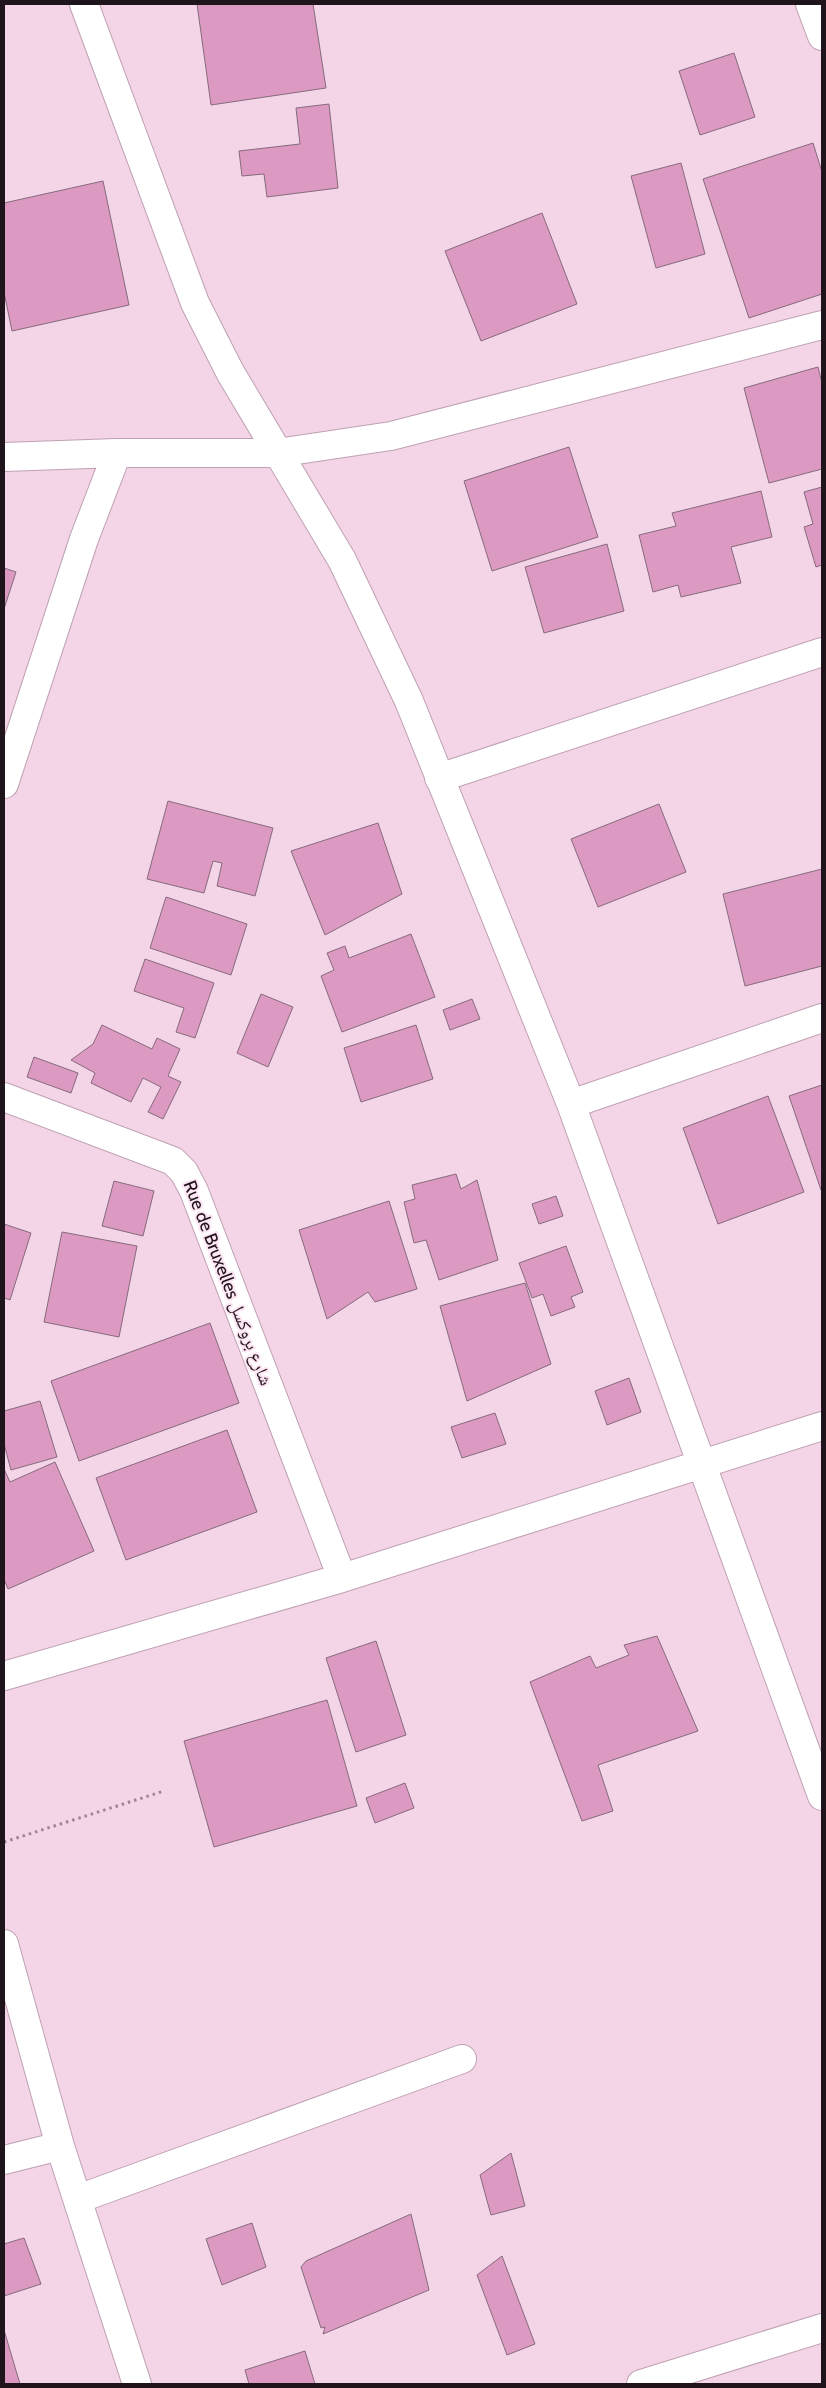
<svg xmlns="http://www.w3.org/2000/svg" width="826" height="2388" font-family="Cabin,'Noto Naskh Arabic',sans-serif">
<style>
.building{fill:#dc99c2;stroke:#856b7b}
.lines{fill:none;stroke-linecap:round;stroke-linejoin:round}
.minor-casing{stroke:#bea1b2;stroke-width:30}
.path{stroke:#9c8592;stroke-width:3;stroke-dasharray:2.5 4;stroke-linecap:butt}
.minor{stroke:#fff;stroke-width:28}
.labels{text-anchor:middle;stroke-width:4;stroke-linejoin:round;paint-order:stroke}
.street-label{font-size:18px;fill:#1f141b;stroke:#fde5f3}
</style>
<rect width="100%" height="100%" fill="#f4d5e7"/>
<path class="building" d="M 197,4 L 313,4 L 326,88 L 211,105 Z
M 734,53 L 755,117 L 700,135 L 679,71 Z
M 329,104 L 338,188 L 267,197 L 264,174 L 242,176 L 239,151 L 300,144 L 296,108 Z
M 813,143 L 822,172 L 822,294 L 749,318 L 703,179 Z
M 681,163 L 705,254 L 656,268 L 631,176 Z
M 103,181 L 129,305 L 12,331 L 4,292 L 4,203 Z
M 542,213 L 577,304 L 481,341 L 445,251 Z
M 818,367 L 822,383 L 822,469 L 769,483 L 744,388 Z
M 569,447 L 598,537 L 492,571 L 464,481 Z
M 822,487 L 822,565 L 816,567 L 804,527 L 813,524 L 804,492 Z
M 761,491 L 772,537 L 731,547 L 741,583 L 681,597 L 678,585 L 653,592 L 639,535 L 676,526 L 672,513 Z
M 607,544 L 624,611 L 544,633 L 525,567 Z
M 4,568 L 16,572 L 4,609 Z
M 168,801 L 273,828 L 255,896 L 217,886 L 222,863 L 213,861 L 204,893 L 147,879 Z
M 659,804 L 686,872 L 598,907 L 571,839 Z
M 378,823 L 402,894 L 325,935 L 291,851 Z
M 822,869 L 822,966 L 745,986 L 723,894 Z
M 166,897 L 247,924 L 231,975 L 150,948 Z
M 411,934 L 435,997 L 342,1032 L 321,976 L 334,970 L 327,953 L 345,946 L 349,958 Z
M 145,959 L 214,983 L 195,1038 L 176,1032 L 184,1008 L 134,991 Z
M 261,994 L 293,1007 L 268,1067 L 237,1053 Z
M 472,999 L 480,1019 L 450,1030 L 443,1010 Z
M 102,1025 L 152,1049 L 157,1038 L 180,1049 L 168,1076 L 181,1082 L 163,1119 L 148,1112 L 161,1087 L 143,1078 L 131,1102 L 91,1083 L 95,1073 L 71,1060 L 93,1044 Z
M 416,1025 L 433,1079 L 361,1102 L 344,1048 Z
M 34,1057 L 78,1073 L 71,1093 L 27,1077 Z
M 822,1085 L 822,1190 L 821,1190 L 789,1096 Z
M 768,1096 L 804,1192 L 718,1224 L 683,1128 Z
M 456,1174 L 461,1189 L 477,1180 L 498,1260 L 439,1280 L 426,1240 L 414,1243 L 404,1202 L 415,1199 L 412,1185 Z
M 114,1181 L 154,1191 L 143,1236 L 102,1226 Z
M 556,1196 L 563,1216 L 539,1224 L 532,1204 Z
M 389,1201 L 417,1289 L 375,1302 L 368,1292 L 327,1319 L 299,1230 Z
M 4,1224 L 31,1233 L 10,1300 L 4,1298 Z
M 62,1232 L 137,1246 L 119,1337 L 44,1322 Z
M 566,1246 L 583,1292 L 571,1297 L 575,1307 L 551,1316 L 543,1294 L 532,1298 L 519,1263 Z
M 525,1283 L 551,1364 L 467,1401 L 440,1306 Z
M 210,1323 L 239,1403 L 79,1461 L 51,1381 Z
M 629,1378 L 641,1412 L 607,1425 L 595,1391 Z
M 40,1401 L 57,1457 L 11,1470 L 4,1444 L 4,1411 Z
M 495,1413 L 506,1444 L 462,1458 L 451,1427 Z
M 227,1430 L 257,1512 L 126,1560 L 96,1478 Z
M 55,1462 L 94,1551 L 8,1589 L 4,1579 L 4,1469 L 10,1482 Z
M 657,1636 L 698,1731 L 598,1765 L 613,1811 L 582,1821 L 530,1682 L 590,1656 L 596,1668 L 629,1655 L 624,1645 Z
M 376,1641 L 406,1735 L 356,1752 L 326,1658 Z
M 327,1700 L 357,1806 L 214,1847 L 184,1741 Z
M 405,1783 L 414,1808 L 375,1823 L 366,1798 Z
M 511,2153 L 525,2206 L 491,2215 L 480,2175 Z
M 411,2214 L 429,2290 L 323,2334 L 325,2327 L 321,2328 L 301,2267 L 306,2261 Z
M 252,2223 L 266,2267 L 222,2285 L 206,2239 Z
M 24,2238 L 41,2284 L 4,2296 L 4,2244 Z
M 502,2256 L 535,2344 L 507,2355 L 477,2275 Z
M 4,2330 L 20,2384 L 4,2384 Z
M 305,2351 L 315,2384 L 249,2384 L 245,2370 Z"/>
<g class="lines">
<g class="minor-casing">
<path id="minor" d="M 84,4 L 195,303 L 230,372 L 342,560 L 409,701 L 571,1104 L 822,1796
M 810,4 L 822,36
M 4,457 L 117,453 L 277,453 L 391,436 L 822,325
M 439,778 L 822,652
M 4,784 L 84,539 L 117,453
M 4,1097 L 173,1161 L 184,1172 L 194,1191 L 342,1578
M 571,1104 L 822,1018
M 4,1676 L 342,1578 L 822,1426
M 4,1944 L 60,2146 L 137,2384
M 4,2160 L 60,2146
M 78,2199 L 462,2059
M 641,2384 L 822,2328"/>
</g>
<path class="path" d="M 4,1842 L 164,1791"/>
<use href="#minor" class="minor"/>
</g>
<g class="labels">
<g class="street-label">
<text transform="translate(228 1283) rotate(69)" y="6">Rue de Bruxelles شارع بروكسل</text>
</g>
</g>
<rect width="826" height="2388" fill="none" stroke="#1f141b" stroke-width="10"/>
</svg>
